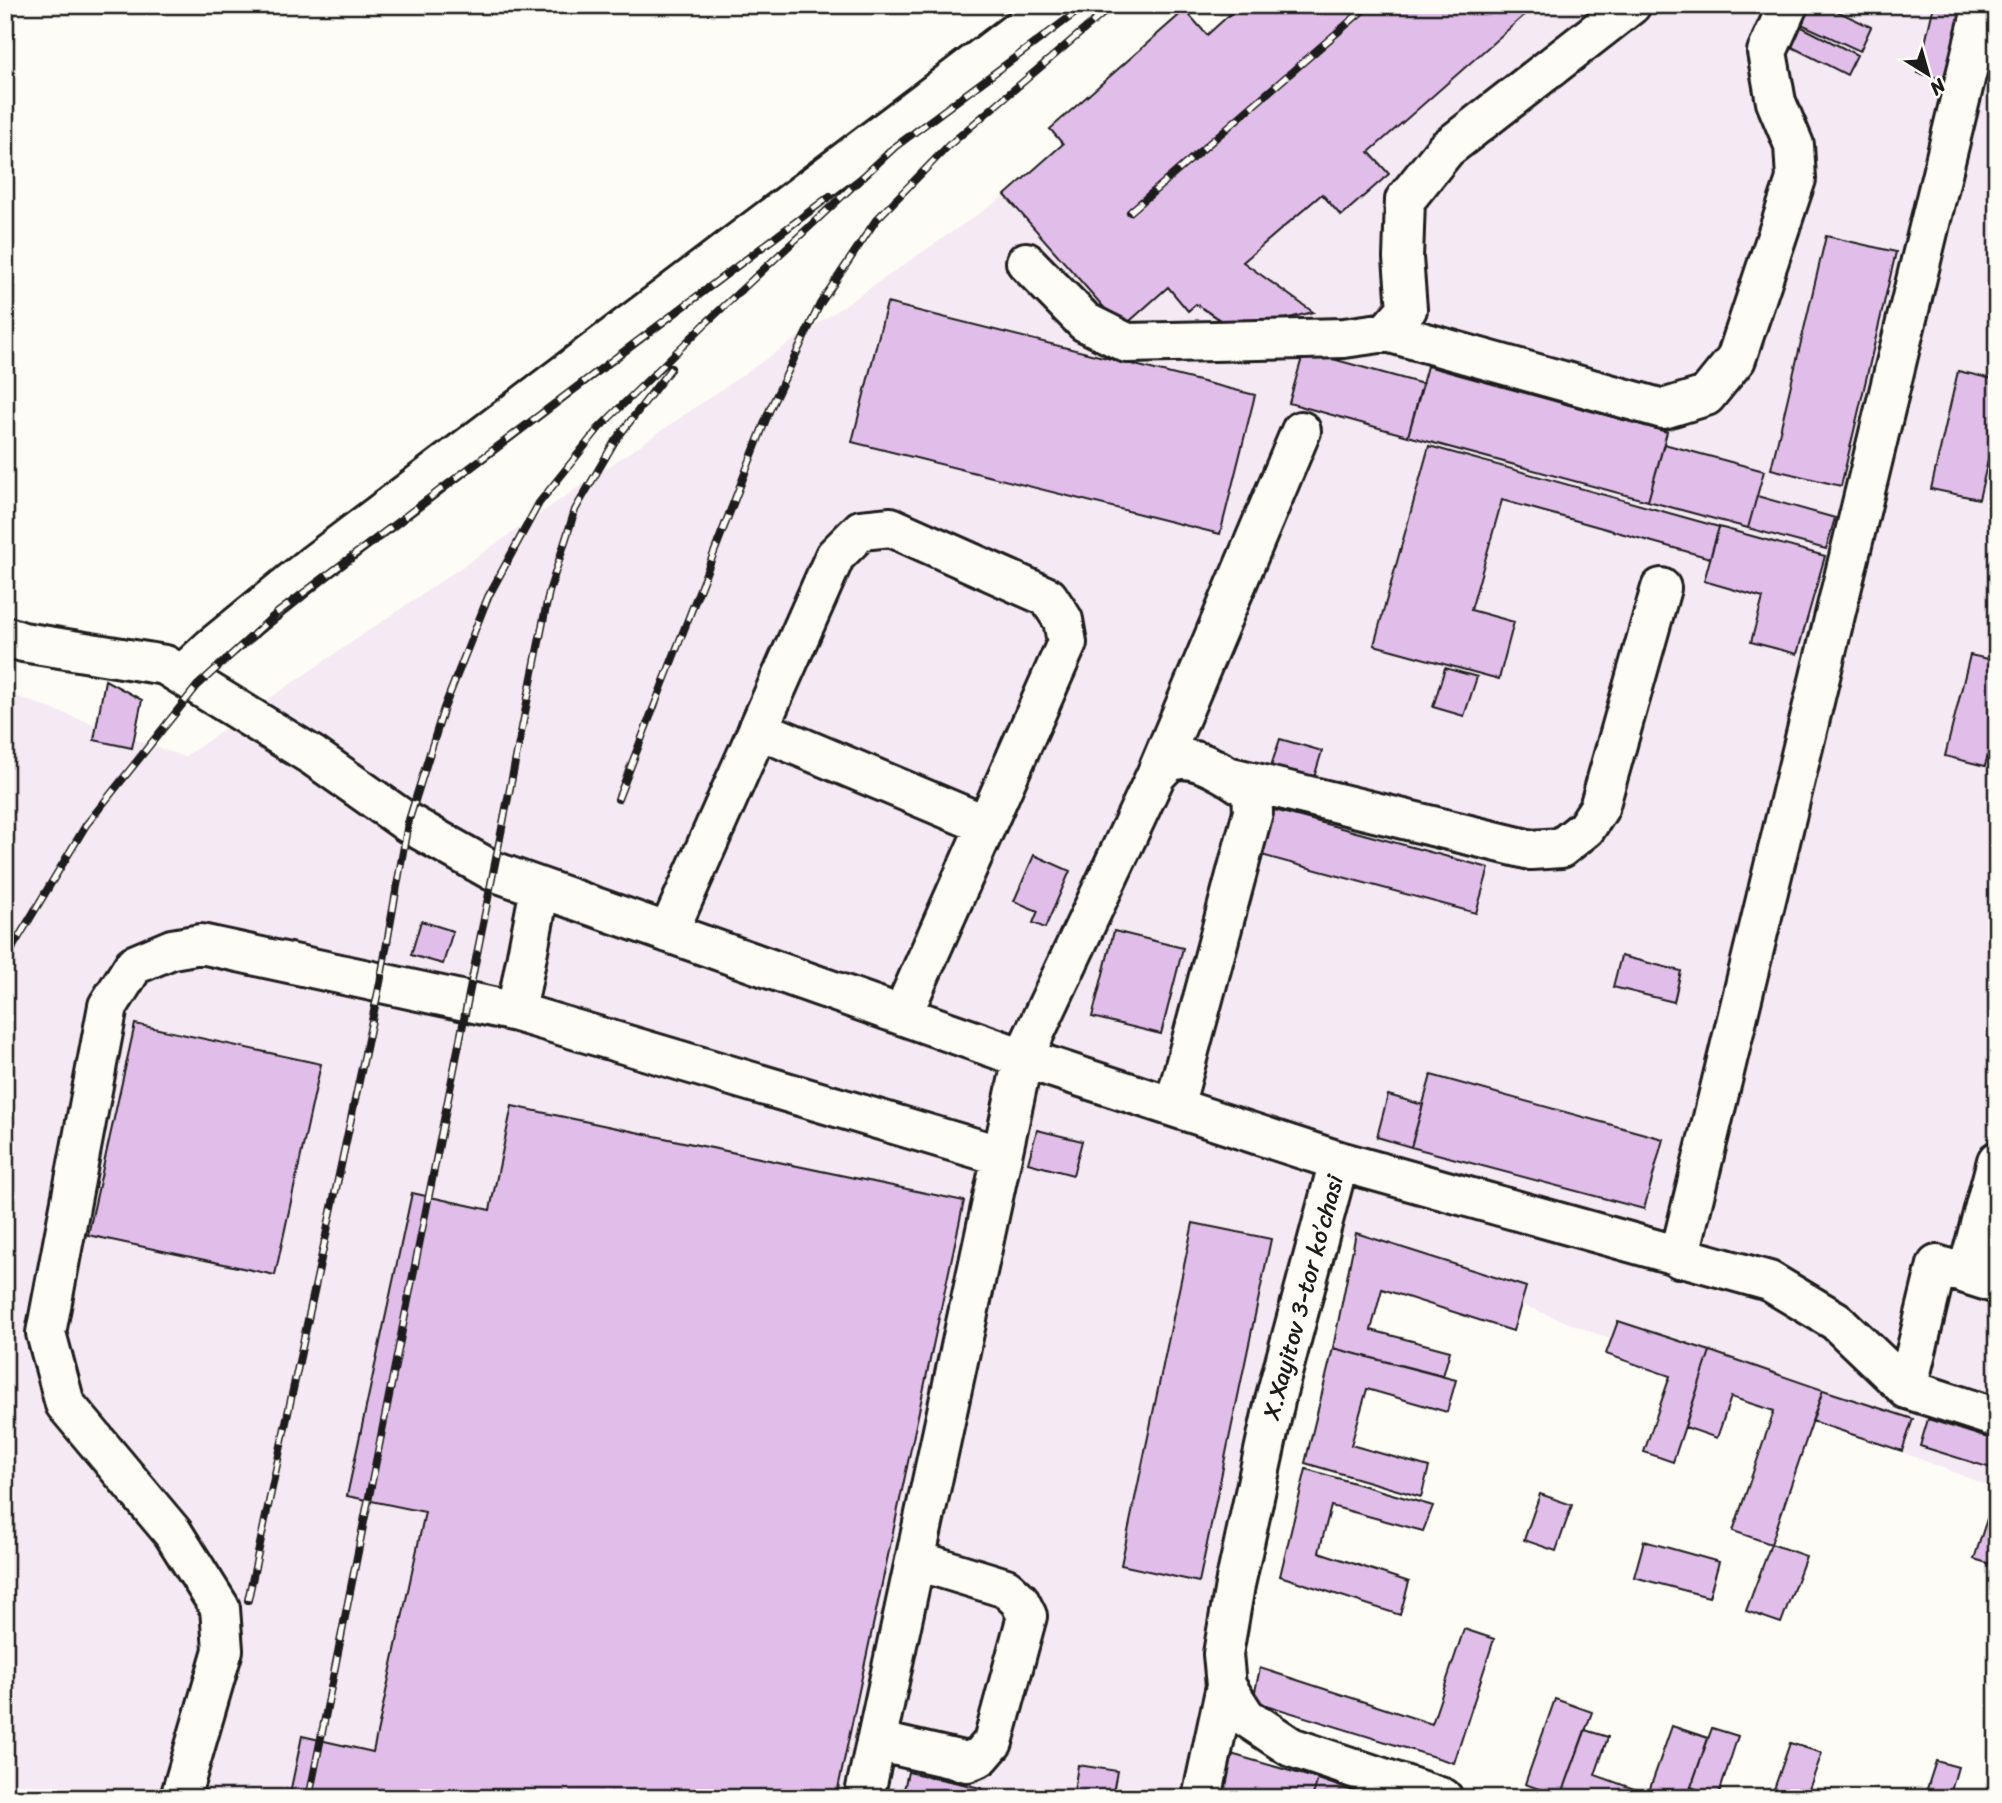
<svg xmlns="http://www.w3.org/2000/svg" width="2002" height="1803" font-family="Sriracha,sans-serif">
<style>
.built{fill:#f5e9f3}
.building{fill:#e1beea;stroke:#1c1c1c;stroke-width:2}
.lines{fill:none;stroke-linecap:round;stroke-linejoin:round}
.minor-casing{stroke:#1c1c1c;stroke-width:44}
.minor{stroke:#fdfcf7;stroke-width:38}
.rail-casing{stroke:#1c1c1c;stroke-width:8}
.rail{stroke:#fdfcf7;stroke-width:5;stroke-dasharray:16;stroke-linecap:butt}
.labels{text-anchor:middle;stroke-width:5;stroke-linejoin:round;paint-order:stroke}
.street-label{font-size:24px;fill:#1c1c1c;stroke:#fdfcf7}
</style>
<rect width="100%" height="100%" fill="#fdfcf7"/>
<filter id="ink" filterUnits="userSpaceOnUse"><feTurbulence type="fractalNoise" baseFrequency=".0143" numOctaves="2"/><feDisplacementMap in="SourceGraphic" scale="14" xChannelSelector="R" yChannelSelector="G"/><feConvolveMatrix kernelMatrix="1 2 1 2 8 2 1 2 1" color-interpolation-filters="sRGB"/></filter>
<g filter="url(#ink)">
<path class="built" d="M 1284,5 L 1997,5 L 1997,1489 L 1301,1219 L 1182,1798 L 5,1798 L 5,692 L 184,757 Z"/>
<path class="building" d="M 1240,5 L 1536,5 L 1369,152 L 1389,174 L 1341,216 L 1322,194 L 1243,262 L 1313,312 L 1237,331 L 1196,304 L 1188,311 L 1168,287 L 1122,328 L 1005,195 L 1063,144 L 1050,129 L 1185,10 L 1207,35 Z
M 1804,5 L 1824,5 L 1871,27 L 1860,51 L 1797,22 Z
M 1934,5 L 1973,5 L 1954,82 L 1918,73 Z
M 1796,24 L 1857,55 L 1847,75 L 1786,44 Z
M 1826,236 L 1896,252 L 1841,486 L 1771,469 Z
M 887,303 L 1255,395 L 1220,534 L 852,442 Z
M 1304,351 L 1423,384 L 1408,436 L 1289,403 Z
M 1427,366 L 1667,432 L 1648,501 L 1408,436 Z
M 1958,371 L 1997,380 L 1997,422 L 1979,499 L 1931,489 Z
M 1664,444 L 1764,471 L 1748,528 L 1648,501 Z
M 1429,446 L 1719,527 L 1710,558 L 1502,500 L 1471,610 L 1514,622 L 1499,679 L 1374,645 Z
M 1757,496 L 1835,518 L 1826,549 L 1748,528 Z
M 1719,527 L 1825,556 L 1797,654 L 1751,642 L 1763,598 L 1704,581 Z
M 1970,655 L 1997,661 L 1997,719 L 1985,766 L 1945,756 Z
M 1445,668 L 1477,677 L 1464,716 L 1433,707 Z
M 105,680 L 142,700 L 132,748 L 94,740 Z
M 1280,739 L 1322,751 L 1312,784 L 1269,772 Z
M 1267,808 L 1489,868 L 1476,913 L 1254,853 Z
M 1034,855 L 1070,871 L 1045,928 L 1033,923 L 1038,911 L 1014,901 Z
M 421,921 L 453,931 L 443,964 L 411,955 Z
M 1114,931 L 1183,948 L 1161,1034 L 1092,1017 Z
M 1621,956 L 1681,971 L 1674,1002 L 1613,987 Z
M 135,1024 L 321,1064 L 275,1275 L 88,1235 Z
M 1431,1075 L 1663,1139 L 1644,1209 L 1411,1147 Z
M 1388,1095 L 1423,1105 L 1411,1147 L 1377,1137 Z
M 512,1106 L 964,1201 L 836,1798 L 289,1798 L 302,1736 L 373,1752 L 425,1512 L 347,1496 L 412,1193 L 490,1210 Z
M 1037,1130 L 1082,1141 L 1073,1175 L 1028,1163 Z
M 1193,1223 L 1271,1239 L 1199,1582 L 1121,1565 Z
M 1356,1233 L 1526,1287 L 1513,1331 L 1382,1289 L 1371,1330 L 1450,1351 L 1443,1376 L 1333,1348 Z
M 1618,1321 L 1710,1351 L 1673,1462 L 1644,1452 L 1670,1376 L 1606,1354 Z
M 1333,1348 L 1456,1380 L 1447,1412 L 1367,1389 L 1351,1445 L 1429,1467 L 1421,1497 L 1305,1463 Z
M 1710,1351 L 1823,1390 L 1771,1544 L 1733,1531 L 1774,1411 L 1731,1397 L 1717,1438 L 1685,1427 Z
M 1823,1390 L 1913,1419 L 1902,1451 L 1812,1421 Z
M 1928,1419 L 1997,1441 L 1997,1470 L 1920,1446 Z
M 1306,1469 L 1433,1506 L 1423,1531 L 1331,1506 L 1319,1552 L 1409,1582 L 1400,1615 L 1280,1576 Z
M 1997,1488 L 1997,1566 L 1974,1559 Z
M 1540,1494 L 1572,1505 L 1556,1551 L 1524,1540 Z
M 1644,1541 L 1719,1562 L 1709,1597 L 1634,1577 Z
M 1771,1544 L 1806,1556 L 1781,1623 L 1746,1611 Z
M 1464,1629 L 1494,1639 L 1454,1763 L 1253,1701 L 1260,1668 L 1432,1724 Z
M 1555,1699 L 1592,1712 L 1561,1797 L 1525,1784 Z
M 1672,1726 L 1708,1738 L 1687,1798 L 1561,1797 L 1585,1730 L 1608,1737 L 1595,1775 L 1648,1794 Z
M 1712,1728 L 1738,1736 L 1718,1797 L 1691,1787 Z
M 1790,1743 L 1822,1753 L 1806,1798 L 1771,1798 Z
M 1231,1754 L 1318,1779 L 1312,1798 L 1275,1798 L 1262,1794 L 1261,1798 L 1219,1798 Z
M 1936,1761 L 1958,1767 L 1949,1798 L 1924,1798 Z
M 1078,1765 L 1117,1771 L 1112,1798 L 1073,1798 Z
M 908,1772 L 981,1788 L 979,1798 L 902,1798 Z
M 1318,1779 L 1373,1798 L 1312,1798 Z
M 1691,1787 L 1718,1797 L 1687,1798 Z"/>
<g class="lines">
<g class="minor-casing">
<path id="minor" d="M 1026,262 L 1085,322 L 1127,343 L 1344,338 L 1387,332 L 1407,309 L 1403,258 L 1405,200 L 1446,149 L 1631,5
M 1387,332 L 1663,409 L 1706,396 L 1736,359 L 1796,179 L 1794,145 L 1776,102 L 1767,52 L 1788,5
M 5,636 L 23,642 L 165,665 L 313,756 L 408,823 L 493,871 L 1023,1058 L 1339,1161
M 182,675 L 212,647 L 314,564 L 1052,5
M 758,729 L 986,825
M 1156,775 L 1301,431
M 1231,777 L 1531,850 L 1561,848 L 1586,828 L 1599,808 L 1661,588
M 668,933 L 835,556 L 861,530 L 891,527 L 1048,597 L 1063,620 L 1067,643 L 902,1015
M 516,1012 L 540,888
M 1679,1258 L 1983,5
M 1967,1274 L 1997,1161
M 1907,1389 L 1937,1265 L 1997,1284
M 876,1741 L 967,1762 L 981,1756 L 993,1742 L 1027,1616 L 1019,1600 L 1006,1588 L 915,1560
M 180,1798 L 223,1650 L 220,1608 L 173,1533 L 65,1404 L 46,1333 L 108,1006 L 134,965 L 172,949 L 201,944 L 516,1012 L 1002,1156
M 864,1798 L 1023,1058 L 1156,775 C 1161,770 1166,763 1172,761 C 1195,752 1234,779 1252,792 L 1253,812 L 1174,1107
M 1202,1798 L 1226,1686
M 1443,1798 L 1291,1747 L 1246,1717 L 1226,1686 L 1223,1654 L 1235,1585 L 1276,1396 L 1339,1161 L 1769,1281 L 1836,1321 L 1907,1389 L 1997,1418"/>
</g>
<use href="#minor" class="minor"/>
<g class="rail-casing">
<path id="rail" d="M 888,152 L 1086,5
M 1130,212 L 1369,5
M 618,799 L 770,409 L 820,304 L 876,220 L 948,146 L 1113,5
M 5,966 L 14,945 L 86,825 L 197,686 L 277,613 L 830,196
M 248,1600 L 380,983 L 408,823 L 444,708 L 488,597 L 539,503 L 599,428 L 705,324 L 896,146
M 309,1798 L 549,592 L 575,510 L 615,441 L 671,368"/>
</g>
<use href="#rail" class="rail"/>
</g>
</g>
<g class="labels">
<g class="street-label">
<text transform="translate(1303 1297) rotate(-75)" y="8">X.Xayitov 3-tor koʼchasi</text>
</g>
</g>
<rect width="2002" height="1803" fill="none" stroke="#fdfcf7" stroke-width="28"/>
<rect x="14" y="14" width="1974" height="1775" fill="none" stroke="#1c1c1c" stroke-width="2.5" filter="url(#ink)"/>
<g transform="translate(1928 74) rotate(143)" stroke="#fdfcf7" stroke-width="5" paint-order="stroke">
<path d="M0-5L12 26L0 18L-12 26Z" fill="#1c1c1c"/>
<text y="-10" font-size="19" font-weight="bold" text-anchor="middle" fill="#1c1c1c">N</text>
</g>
</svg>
